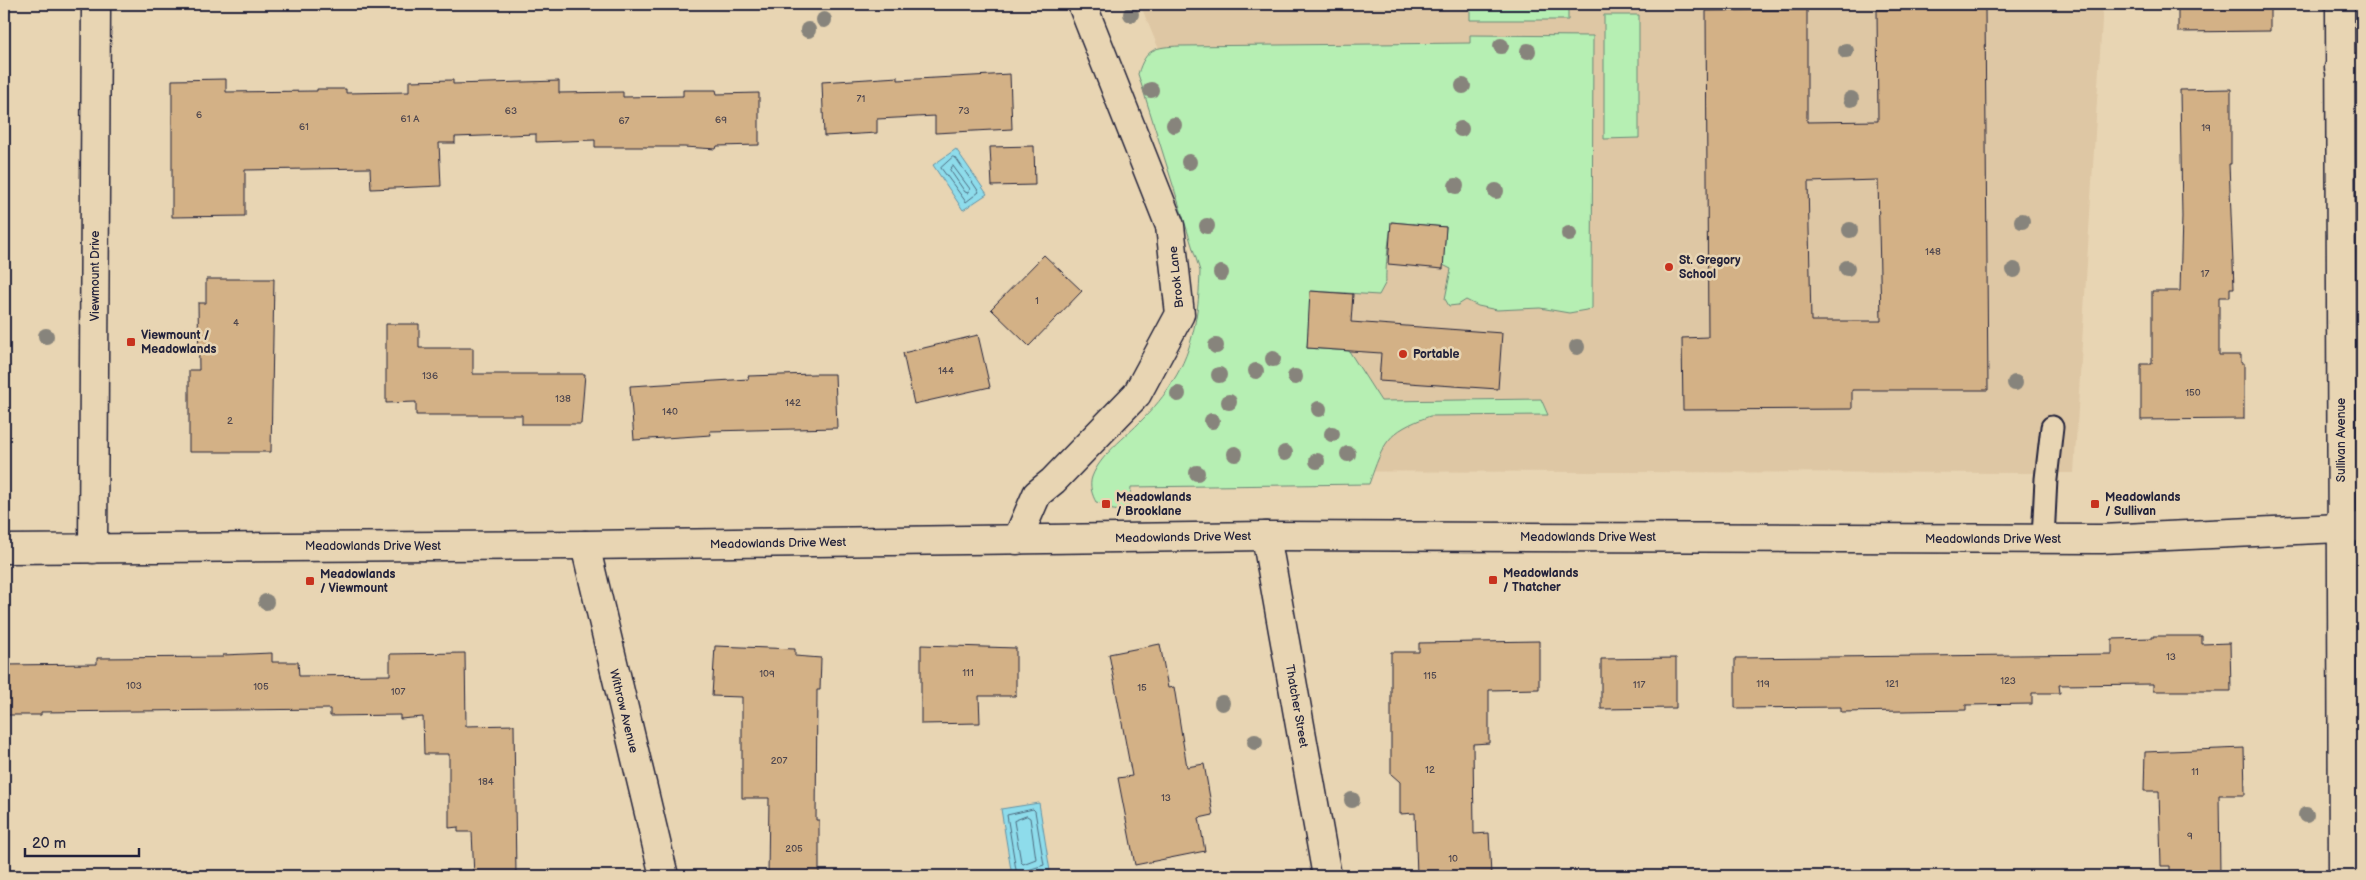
<svg xmlns="http://www.w3.org/2000/svg" width="2366" height="880" font-family="'Balsamiq Sans',sans-serif">
<style>
.built{fill:#dec7a4}
.green{fill:#b6efb3;stroke:#6c8877}
.water{fill:#8edceb;stroke:#6392a5}
.lines{fill:none;stroke-linecap:round;stroke-linejoin:round}
.shore{stroke:#4d6c81;stroke-width:1}
.building{fill:#d3b186;stroke:#22223b;fill-rule:evenodd}
.lane-casing{stroke:#22223b;stroke-width:25}
.street-casing{stroke:#22223b;stroke-width:31}
.secondary-casing{stroke:#22223b;stroke-width:31}
.lane{stroke:#e8d5b3;stroke-width:21}
.street{stroke:#e8d5b3;stroke-width:28}
.secondary{stroke:#e8d5b3;stroke-width:28}
.tree{fill:#87847b}
.poi-dot{fill:#c8321e;stroke:#e8d5b3;stroke-width:2}
.labels{text-anchor:middle;stroke-width:5;stroke-linejoin:round;paint-order:stroke}
.number-label{font-size:10px;fill:#4e464e}
.poi-label{font-size:12px;font-weight:bold;fill:#22223b;stroke:#e8d5b3;text-anchor:start}
.street-label{font-size:12px;fill:#22223b;stroke:#e8d5b3}
</style>
<rect width="100%" height="100%" fill="#e8d5b3"/>
<filter id="ink" filterUnits="userSpaceOnUse"><feTurbulence type="fractalNoise" baseFrequency=".02" numOctaves="2"/><feDisplacementMap in="SourceGraphic" scale="10" xChannelSelector="R" yChannelSelector="G"/><feConvolveMatrix kernelMatrix="1 2 1 2 8 2 1 2 1" color-interpolation-filters="sRGB"/></filter>
<g filter="url(#ink)">
<path class="built" d="M 1140,4 L 2103,4 L 2074,473 L 1137,471 L 1282,326 L 1164,54 L 1158,47 Z"/>
<path class="green" d="M 1470,4 L 1593,4 L 1593,6 L 1568,8 L 1568,20 L 1470,20 Z
M 1604,15 L 1639,15 L 1639,138 L 1604,139 Z
M 1470,35 L 1593,36 L 1592,309 L 1569,313 L 1540,308 L 1497,310 L 1478,306 L 1466,300 L 1458,305 L 1449,306 L 1445,299 L 1451,269 L 1443,265 L 1446,227 L 1392,222 C 1389,235 1385,271 1386,282 L 1379,295 L 1311,291 L 1307,348 L 1349,351 L 1381,401 L 1541,399 L 1548,415 L 1430,416 C 1386,432 1384,442 1369,484 L 1131,487 L 1129,512 L 1106,509 L 1106,504 L 1096,502 C 1092,495 1089,485 1092,477 C 1100,455 1126,437 1142,420 C 1153,409 1165,395 1173,381 C 1194,349 1199,309 1200,271 L 1138,74 C 1146,48 1155,47 1180,46 L 1470,43 Z"/>
<path class="water" d="M 956,149 L 987,194 L 963,210 L 933,165 Z
M 1039,803 L 1050,871 L 1012,876 L 1001,809 Z"/>
<g class="lines">
<path class="shore" d="M 953,157 L 956,158 L 979,192 L 966,202 L 941,168 Z
M 953,166 L 970,189 L 968,193 L 965,192 L 950,170 Z
M 1027,816 L 1030,818 L 1036,859 L 1023,864 L 1021,862 L 1014,821 Z
M 1017,876 L 1007,815 L 1033,809 L 1035,811 L 1044,865 L 1028,870 L 1024,876"/>
</g>
<path class="building" d="M 2178,4 L 2270,4 L 2270,31 L 2178,32 Z
M 1985,9 L 1988,390 L 1852,390 L 1852,409 L 1683,410 L 1682,338 L 1708,337 L 1706,11 L 1807,10 L 1807,122 L 1878,121 L 1877,10 ZM 1878,180 L 1881,321 L 1811,321 L 1808,182 Z
M 1010,74 L 1012,129 L 935,133 L 935,116 L 877,119 L 877,133 L 824,136 L 822,82 L 898,77 L 898,80 Z
M 226,79 L 226,92 L 317,91 L 317,89 L 346,89 L 346,93 L 409,92 L 409,81 L 453,80 L 453,84 L 559,81 L 559,93 L 623,92 L 623,97 L 683,96 L 683,90 L 716,90 L 717,94 L 759,93 L 759,145 L 717,146 L 716,149 L 684,147 L 595,147 L 595,140 L 536,142 L 536,134 L 455,137 L 455,143 L 439,143 L 441,186 L 371,189 L 370,168 L 245,170 L 245,216 L 172,217 L 172,80 Z
M 2231,89 L 2231,164 L 2229,164 L 2234,288 L 2230,288 L 2230,297 L 2219,297 L 2219,355 L 2241,355 L 2241,363 L 2244,363 L 2244,419 L 2141,420 L 2141,364 L 2152,364 L 2152,291 L 2180,291 L 2182,217 L 2180,90 Z
M 1034,146 L 1035,185 L 992,186 L 990,147 Z
M 1391,222 L 1446,227 L 1443,269 L 1388,264 Z
M 1044,255 L 1082,291 L 1029,346 L 991,309 Z
M 206,279 L 274,279 L 271,452 L 189,452 L 189,370 L 199,370 L 198,303 L 206,303 Z
M 1310,291 L 1353,294 L 1351,322 L 1502,333 L 1498,389 L 1379,381 L 1381,353 L 1307,348 Z
M 386,324 L 419,324 L 419,348 L 473,348 L 473,374 L 585,374 L 581,424 L 522,424 L 522,415 L 416,415 L 416,402 L 386,403 Z
M 978,335 L 990,387 L 914,404 L 903,353 Z
M 814,374 L 835,374 L 837,428 L 710,431 L 711,435 L 634,440 L 630,386 L 749,379 L 748,376 Z
M 2153,636 L 2202,636 L 2202,644 L 2230,643 L 2231,691 L 2153,691 L 2153,684 L 2059,685 L 2060,693 L 2032,693 L 2032,704 L 1966,705 L 1966,710 L 1841,712 L 1841,707 L 1735,708 L 1735,658 L 2112,654 L 2112,639 L 2153,638 Z
M 1539,641 L 1539,689 L 1489,690 L 1489,743 L 1473,744 L 1474,834 L 1489,833 L 1491,876 L 1417,876 L 1415,813 L 1400,814 L 1400,782 L 1391,774 L 1391,652 L 1419,652 L 1419,643 Z
M 1160,644 L 1168,688 L 1174,687 L 1187,767 L 1204,764 L 1213,815 L 1199,818 L 1205,851 L 1135,865 L 1118,778 L 1132,776 L 1109,654 Z
M 921,645 L 1016,648 L 1016,696 L 979,696 L 980,723 L 921,724 Z
M 715,646 L 795,649 L 795,656 L 821,658 L 820,690 L 817,690 L 816,820 L 819,820 L 819,876 L 768,876 L 769,798 L 742,798 L 742,697 L 712,696 Z
M 272,653 L 272,662 L 298,662 L 299,676 L 390,675 L 390,654 L 465,653 L 466,726 L 514,725 L 516,876 L 474,876 L 472,832 L 458,832 L 458,827 L 449,828 L 449,754 L 424,754 L 423,717 L 400,719 L 400,715 L 330,716 L 330,709 L 41,712 L 41,715 L 4,715 L 4,665 L 97,664 L 97,658 L 223,657 L 223,655 Z
M 1676,658 L 1676,708 L 1601,709 L 1601,659 Z
M 2244,748 L 2245,795 L 2219,795 L 2220,876 L 2170,876 L 2170,866 L 2161,866 L 2159,791 L 2144,791 L 2145,752 Z"/>
<g class="lines">
<g class="lane-casing">
<path id="lane" d="M 2043,539 L 2046,479 L 2052,427"/>
</g>
<g class="street-casing">
<path id="street" d="M 2340,4 L 2343,876
M 2339,68 L 2362,68
M 1266,536 L 1327,876
M 1017,540 L 1037,494 L 1053,481 L 1137,394 L 1180,314 L 1170,226 L 1082,4
M 585,545 L 664,876"/>
</g>
<g class="secondary-casing">
<path id="secondary" d="M 4,549 L 585,545 L 1266,536 L 2102,539 L 2362,527
M 93,549 L 96,4"/>
</g>
<use href="#lane" class="lane"/>
<use href="#street" class="street"/>
<use href="#secondary" class="secondary"/>
</g>
<g class="tree">
<circle cx="1131" cy="14" r="8"/>
<circle cx="824" cy="20" r="8"/>
<circle cx="808" cy="30" r="8"/>
<circle cx="1501" cy="46" r="8"/>
<circle cx="1528" cy="51" r="8"/>
<circle cx="1846" cy="51" r="8"/>
<circle cx="1463" cy="86" r="8"/>
<circle cx="1151" cy="90" r="8"/>
<circle cx="1851" cy="99" r="8"/>
<circle cx="1174" cy="125" r="8"/>
<circle cx="1461" cy="129" r="8"/>
<circle cx="1189" cy="162" r="8"/>
<circle cx="1456" cy="186" r="8"/>
<circle cx="1496" cy="191" r="8"/>
<circle cx="2022" cy="221" r="8"/>
<circle cx="1207" cy="226" r="8"/>
<circle cx="1850" cy="230" r="8"/>
<circle cx="1569" cy="234" r="8"/>
<circle cx="1847" cy="268" r="8"/>
<circle cx="2014" cy="270" r="8"/>
<circle cx="1221" cy="273" r="8"/>
<circle cx="46" cy="336" r="8"/>
<circle cx="1216" cy="346" r="8"/>
<circle cx="1577" cy="347" r="8"/>
<circle cx="1273" cy="359" r="8"/>
<circle cx="1256" cy="371" r="8"/>
<circle cx="1219" cy="375" r="8"/>
<circle cx="1295" cy="377" r="8"/>
<circle cx="2015" cy="383" r="8"/>
<circle cx="1178" cy="394" r="8"/>
<circle cx="1229" cy="402" r="8"/>
<circle cx="1319" cy="409" r="8"/>
<circle cx="1212" cy="421" r="8"/>
<circle cx="1332" cy="434" r="8"/>
<circle cx="1285" cy="453" r="8"/>
<circle cx="1235" cy="454" r="8"/>
<circle cx="1348" cy="454" r="8"/>
<circle cx="1317" cy="461" r="8"/>
<circle cx="1197" cy="473" r="8"/>
<circle cx="266" cy="602" r="8"/>
<circle cx="1222" cy="703" r="8"/>
<circle cx="1255" cy="742" r="8"/>
<circle cx="1352" cy="800" r="8"/>
<circle cx="2306" cy="815" r="8"/>
</g>
</g>
<g class="poi-dot">
<circle cx="1669" cy="267" r="5"/>
<rect x="126" y="337" width="10" height="10" rx="2.5"/>
<circle cx="1403" cy="354" r="5"/>
<rect x="1101" y="499" width="10" height="10" rx="2.5"/>
<rect x="2090" y="499" width="10" height="10" rx="2.5"/>
<rect x="1488" y="575" width="10" height="10" rx="2.5"/>
<rect x="305" y="576" width="10" height="10" rx="2.5"/>
</g>
<g class="labels">
<g class="number-label">
<text x="861" y="102">71</text>
<text x="511" y="114">63</text>
<text x="964" y="114">73</text>
<text x="199" y="118">6</text>
<text x="410" y="122">61 A</text>
<text x="721" y="123">69</text>
<text x="624" y="124">67</text>
<text x="304" y="130">61</text>
<text x="2206" y="131">19</text>
<text x="1933" y="255">148</text>
<text x="2205" y="277">17</text>
<text x="1037" y="304">1</text>
<text x="236" y="326">4</text>
<text x="946" y="374">144</text>
<text x="430" y="379">136</text>
<text x="2193" y="396">150</text>
<text x="563" y="402">138</text>
<text x="793" y="406">142</text>
<text x="670" y="415">140</text>
<text x="230" y="424">2</text>
<text x="2171" y="660">13</text>
<text x="968" y="676">111</text>
<text x="767" y="677">109</text>
<text x="1430" y="679">115</text>
<text x="2008" y="684">123</text>
<text x="1763" y="687">119</text>
<text x="1892" y="687">121</text>
<text x="1639" y="688">117</text>
<text x="134" y="689">103</text>
<text x="261" y="690">105</text>
<text x="1142" y="691">15</text>
<text x="398" y="695">107</text>
<text x="779" y="764">207</text>
<text x="1430" y="773">12</text>
<text x="2195" y="775">11</text>
<text x="486" y="785">184</text>
<text x="1166" y="801">13</text>
<text x="2190" y="839">9</text>
<text x="794" y="852">205</text>
<text x="1453" y="862">10</text>
</g>
<g class="poi-label">
<text x="1679" y="264">St. Gregory<tspan x="1679" dy="14">School</tspan></text>
<text x="141" y="339">Viewmount /<tspan x="141" dy="14">Meadowlands</tspan></text>
<text x="1413" y="358">Portable</text>
<text x="1116" y="501">Meadowlands<tspan x="1116" dy="14">/ Brooklane</tspan></text>
<text x="2105" y="501">Meadowlands<tspan x="2105" dy="14">/ Sullivan</tspan></text>
<text x="1503" y="577">Meadowlands<tspan x="1503" dy="14">/ Thatcher</tspan></text>
<text x="320" y="578">Meadowlands<tspan x="320" dy="14">/ Viewmount</tspan></text>
</g>
<g class="street-label">
<text transform="translate(95 276) rotate(-90)" y="4">Viewmount Drive</text>
<text transform="translate(1176 277) rotate(-96)" y="4">Brook Lane</text>
<text transform="translate(2341 440) rotate(-90)" y="4">Sullivan Avenue</text>
<text transform="translate(1183 537) rotate(-1)" y="4">Meadowlands Drive West</text>
<text x="1588" y="541">Meadowlands Drive West</text>
<text x="1993" y="543">Meadowlands Drive West</text>
<text transform="translate(778 543) rotate(-1)" y="4">Meadowlands Drive West</text>
<text x="373" y="550">Meadowlands Drive West</text>
<text transform="translate(1297 706) rotate(80)" y="4">Thatcher Street</text>
<text transform="translate(624 711) rotate(76)" y="4">Withrow Avenue</text>
</g>
</g>
<rect width="2366" height="880" fill="none" stroke="#e8d5b3" stroke-width="20"/>
<rect x="10" y="10" width="2346" height="860" fill="none" stroke="#22223b" stroke-width="2" filter="url(#ink)"/>
<path d="M25 848v8h114v-8" fill="none" stroke="#22223b" stroke-width="2.5"/>
<text x="32" y="848" font-size="15" fill="#22223b" stroke="#e8d5b3" stroke-width="4" paint-order="stroke">20 m</text>
</svg>
